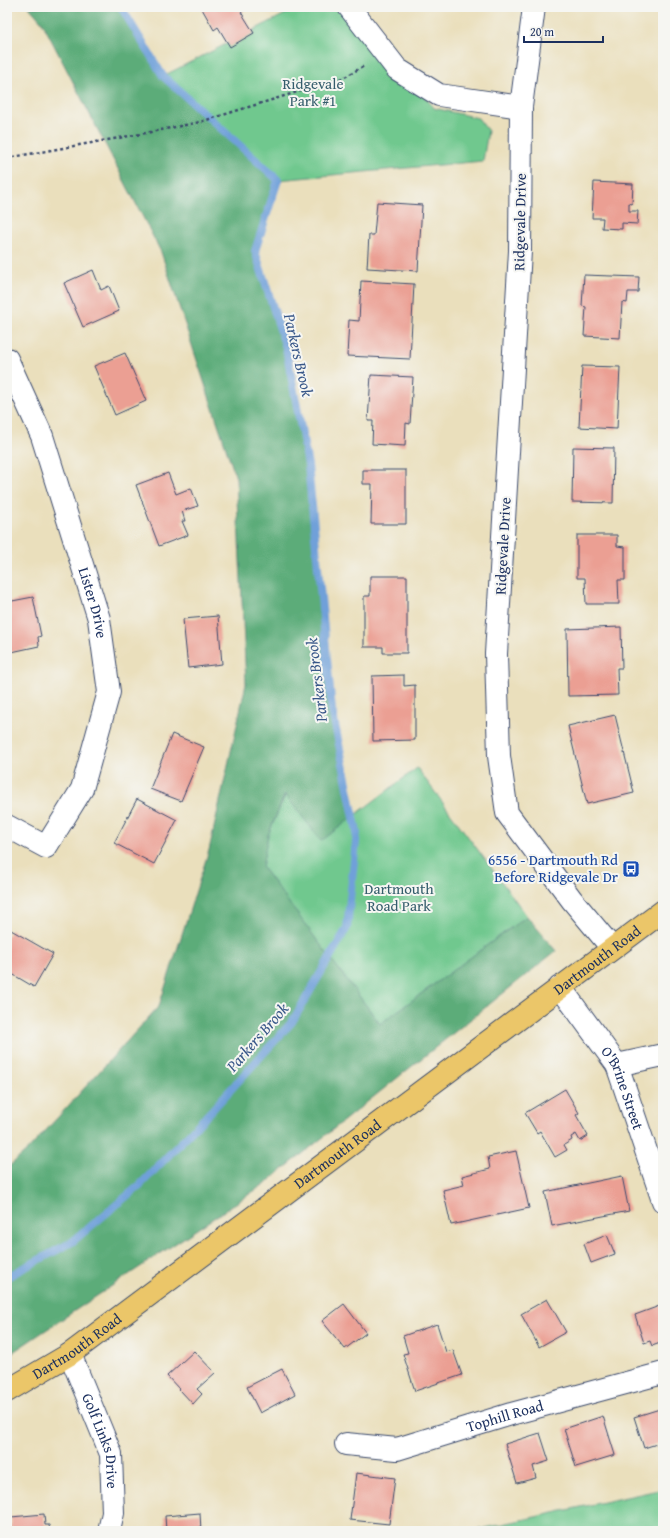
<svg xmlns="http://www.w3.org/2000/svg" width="670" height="1538" font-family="'Gentium Book Plus',serif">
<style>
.green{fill:#6fc88e;stroke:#457c76}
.forest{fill:#5bac79;stroke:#3b6e6c}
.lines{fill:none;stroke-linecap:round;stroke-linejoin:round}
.stream{stroke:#6fa0d9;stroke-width:8}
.building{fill:#eb9f93}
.minor-casing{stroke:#3a496c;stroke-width:24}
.primary-casing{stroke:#3a496c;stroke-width:24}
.path{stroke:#3a496c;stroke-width:2.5;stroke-dasharray:3 3;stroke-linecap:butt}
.minor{stroke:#fff;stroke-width:22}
.primary{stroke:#ebc669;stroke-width:22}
.labels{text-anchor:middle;stroke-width:4;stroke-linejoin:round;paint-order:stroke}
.park-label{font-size:15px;fill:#345d6c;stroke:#f6f6f2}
.street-label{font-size:15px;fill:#1b2f5e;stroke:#f6f6f2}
.transit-label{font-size:15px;fill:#164399;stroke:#f6f6f2;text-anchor:end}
.water-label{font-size:16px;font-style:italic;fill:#385789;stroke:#f6f6f2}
</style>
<rect width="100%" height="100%" fill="#f6f6f2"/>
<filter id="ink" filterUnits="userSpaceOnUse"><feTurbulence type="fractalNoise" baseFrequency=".025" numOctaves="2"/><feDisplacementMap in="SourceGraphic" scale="8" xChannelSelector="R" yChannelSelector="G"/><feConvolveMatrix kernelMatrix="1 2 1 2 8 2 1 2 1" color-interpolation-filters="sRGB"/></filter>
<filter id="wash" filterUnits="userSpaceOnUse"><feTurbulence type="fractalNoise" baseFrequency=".012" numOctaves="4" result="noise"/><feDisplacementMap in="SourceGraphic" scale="16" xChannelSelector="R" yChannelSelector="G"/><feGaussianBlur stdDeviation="0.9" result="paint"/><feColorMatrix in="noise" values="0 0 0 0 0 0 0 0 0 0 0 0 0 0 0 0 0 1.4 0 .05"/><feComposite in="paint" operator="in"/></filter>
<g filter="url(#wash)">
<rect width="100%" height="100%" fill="#eadfbc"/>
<path class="green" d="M 299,7 L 352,7 L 434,108 L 478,118 L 488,131 L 483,161 L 278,180 L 163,76 Z
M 417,768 L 527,916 L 380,1024 L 262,867 L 268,835 L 286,794 L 321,841 Z
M 663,1489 L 663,1531 L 471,1531 Z"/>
<path class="forest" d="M 29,7 L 121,7 L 163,76 L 278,180 L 255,251 L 286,348 L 304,448 L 332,710 L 354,816 L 321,841 L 285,794 L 268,835 L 262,867 L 380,1024 L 527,916 L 556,951 L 266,1183 L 7,1356 L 7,1168 L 28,1150 L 159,1006 L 209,850 L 246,684 L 236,478 L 161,252 L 42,22 Z"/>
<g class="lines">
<path class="stream" d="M 7,1277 L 72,1242 L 140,1185 L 212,1110 L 292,1022 L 347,928 L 357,832 L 332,710 L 308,465 L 286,348 L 255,251 L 278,180 L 163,76 L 121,7"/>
</g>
<g id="blocks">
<path class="building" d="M 201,7 L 250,7 L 241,12 L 254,33 L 230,47 L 218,27 L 214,30 Z
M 594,182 L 633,184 L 632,204 L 629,203 L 629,211 L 638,211 L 637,224 L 622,223 L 622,229 L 602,228 L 603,218 L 592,218 Z
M 377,202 L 422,205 L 418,271 L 367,268 L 369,235 L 374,235 Z
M 93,270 L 101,290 L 109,286 L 119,311 L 83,327 L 64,283 Z
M 584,275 L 639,277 L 638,292 L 628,292 L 627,303 L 622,302 L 620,338 L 584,336 L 586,307 L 582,306 Z
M 361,281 L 414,284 L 410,359 L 347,356 L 349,320 L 359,321 Z
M 125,353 L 146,401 L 115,415 L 94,366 Z
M 582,366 L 620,367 L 617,429 L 579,427 Z
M 371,375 L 413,377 L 410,424 L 406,423 L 405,446 L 372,444 L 373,421 L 368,421 Z
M 573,447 L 614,448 L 613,503 L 572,502 Z
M 363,470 L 406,470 L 406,524 L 371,524 L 372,484 L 363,484 Z
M 168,473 L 176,494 L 191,488 L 198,506 L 182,511 L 185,521 L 182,521 L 188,535 L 159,546 L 136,485 Z
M 577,535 L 617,535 L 617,546 L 625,547 L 625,580 L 618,580 L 619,604 L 586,604 L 585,578 L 577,578 Z
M 370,576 L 407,576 L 407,653 L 383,653 L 383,647 L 364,647 L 364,596 L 370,596 Z
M 33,597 L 41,636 L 38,637 L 39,646 L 7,653 L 7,602 Z
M 218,616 L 222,664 L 188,668 L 183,619 Z
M 621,627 L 622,668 L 617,668 L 618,695 L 568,696 L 567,629 Z
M 404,675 L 404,686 L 415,685 L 415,740 L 373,741 L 372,676 Z
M 615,715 L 634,793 L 587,804 L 568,726 Z
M 172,734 L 204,747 L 181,801 L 150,789 Z
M 137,799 L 177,820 L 154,864 L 114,843 Z
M 11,930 L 53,954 L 34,987 L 7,971 L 7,937 Z
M 565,1089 L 579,1113 L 576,1115 L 588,1136 L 580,1141 L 576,1134 L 571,1137 L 572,1140 L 564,1145 L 567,1150 L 555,1157 L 540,1131 L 537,1133 L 525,1113 Z
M 516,1151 L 529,1208 L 451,1225 L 443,1190 L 464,1185 L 462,1176 L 490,1169 L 488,1157 Z
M 622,1176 L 629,1211 L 552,1226 L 545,1192 Z
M 607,1235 L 615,1254 L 591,1263 L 584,1244 Z
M 547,1299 L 566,1332 L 539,1347 L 521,1314 Z
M 344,1304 L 366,1333 L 345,1349 L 322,1321 Z
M 662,1305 L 663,1342 L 652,1346 L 650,1341 L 644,1343 L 635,1315 Z
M 437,1324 L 446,1352 L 453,1350 L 462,1375 L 415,1391 L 403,1354 L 408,1353 L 403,1336 Z
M 194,1351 L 215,1373 L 197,1389 L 202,1394 L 193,1404 L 167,1376 Z
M 282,1369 L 295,1394 L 260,1413 L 247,1387 Z
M 663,1408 L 663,1442 L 644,1448 L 634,1417 Z
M 603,1416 L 615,1455 L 576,1467 L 564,1429 Z
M 540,1433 L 549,1461 L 533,1466 L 536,1478 L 517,1483 L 505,1444 Z
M 356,1473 L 395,1478 L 389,1524 L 350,1520 Z
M 200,1513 L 201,1531 L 166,1531 L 165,1516 Z
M 44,1514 L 45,1525 L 49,1525 L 50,1531 L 12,1531 L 11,1517 Z"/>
</g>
</g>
<g filter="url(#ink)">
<use href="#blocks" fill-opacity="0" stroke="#3a496c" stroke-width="1"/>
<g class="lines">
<g class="minor-casing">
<g id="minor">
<path d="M 349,7 L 397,69 L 439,95 L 521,107"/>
<path d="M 534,7 L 521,107 L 520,251 L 496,654 L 499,756 L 507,813 L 572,900 L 612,948"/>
<path id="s1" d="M 7,359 L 42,436 L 99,619 L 109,692 L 82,789 L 46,847 L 7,826"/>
<path id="s2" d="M 560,987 L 617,1065 L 663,1201"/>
<path d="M 617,1065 L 663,1055"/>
<path id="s3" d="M 70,1354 L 111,1454 L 113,1513 L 109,1531"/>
<path id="s4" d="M 346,1444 L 397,1449 L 511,1414 L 663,1373"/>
</g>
</g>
<g class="primary-casing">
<g id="primary">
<path id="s5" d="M 7,1391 L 70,1354 L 663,911"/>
</g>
</g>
<path class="path" d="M 7,158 L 141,134 L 200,122 L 343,78 L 364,66"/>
<use href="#minor" class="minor"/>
<use href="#primary" class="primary"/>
</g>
</g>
<defs>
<g id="bus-square" transform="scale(0.9)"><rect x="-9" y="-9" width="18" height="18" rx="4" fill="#1a4fb4" stroke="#f6f6f2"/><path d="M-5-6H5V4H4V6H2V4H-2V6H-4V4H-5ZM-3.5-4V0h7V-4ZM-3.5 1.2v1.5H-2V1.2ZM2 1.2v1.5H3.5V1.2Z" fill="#fff"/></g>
</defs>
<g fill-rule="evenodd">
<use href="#bus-square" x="631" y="869"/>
</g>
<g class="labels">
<g class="park-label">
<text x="313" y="89">Ridgevale<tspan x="313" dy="17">Park #1</tspan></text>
<text x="399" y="894">Dartmouth<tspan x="399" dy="17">Road Park</tspan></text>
</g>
<g class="street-label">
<text transform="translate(520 222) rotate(-89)" y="5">Ridgevale Drive</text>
<text transform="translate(503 546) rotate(-87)" y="5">Ridgevale Drive</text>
<text dy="5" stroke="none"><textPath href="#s1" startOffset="259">Lister Drive</textPath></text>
<text dy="5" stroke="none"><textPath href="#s5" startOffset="731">Dartmouth Road</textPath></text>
<text dy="5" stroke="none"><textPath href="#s2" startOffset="120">O'Brine Street</textPath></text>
<text dy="5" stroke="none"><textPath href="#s5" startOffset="407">Dartmouth Road</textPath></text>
<text dy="5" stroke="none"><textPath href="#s5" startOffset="83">Dartmouth Road</textPath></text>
<text dy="5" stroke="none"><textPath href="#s4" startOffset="164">Tophill Road</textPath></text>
<text dy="5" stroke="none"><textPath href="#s3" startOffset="93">Golf Links Drive</textPath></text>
</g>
<g class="transit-label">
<text x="618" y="865">6556 - Dartmouth Rd<tspan x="618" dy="17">Before Ridgevale Dr</tspan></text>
</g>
<g class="water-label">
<text transform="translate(299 355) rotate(77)" y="6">Parkers Brook</text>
<text transform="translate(316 680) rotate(-97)" y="6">Parkers Brook</text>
<text transform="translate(257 1037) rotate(-49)" y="6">Parkers Brook</text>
</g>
</g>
<rect width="670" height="1538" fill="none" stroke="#f6f6f2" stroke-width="24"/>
<path d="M524 36v6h79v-6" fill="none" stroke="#1b2f5e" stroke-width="2"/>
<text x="530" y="36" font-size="12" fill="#1b2f5e" stroke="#f6f6f2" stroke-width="3" paint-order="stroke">20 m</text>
</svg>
